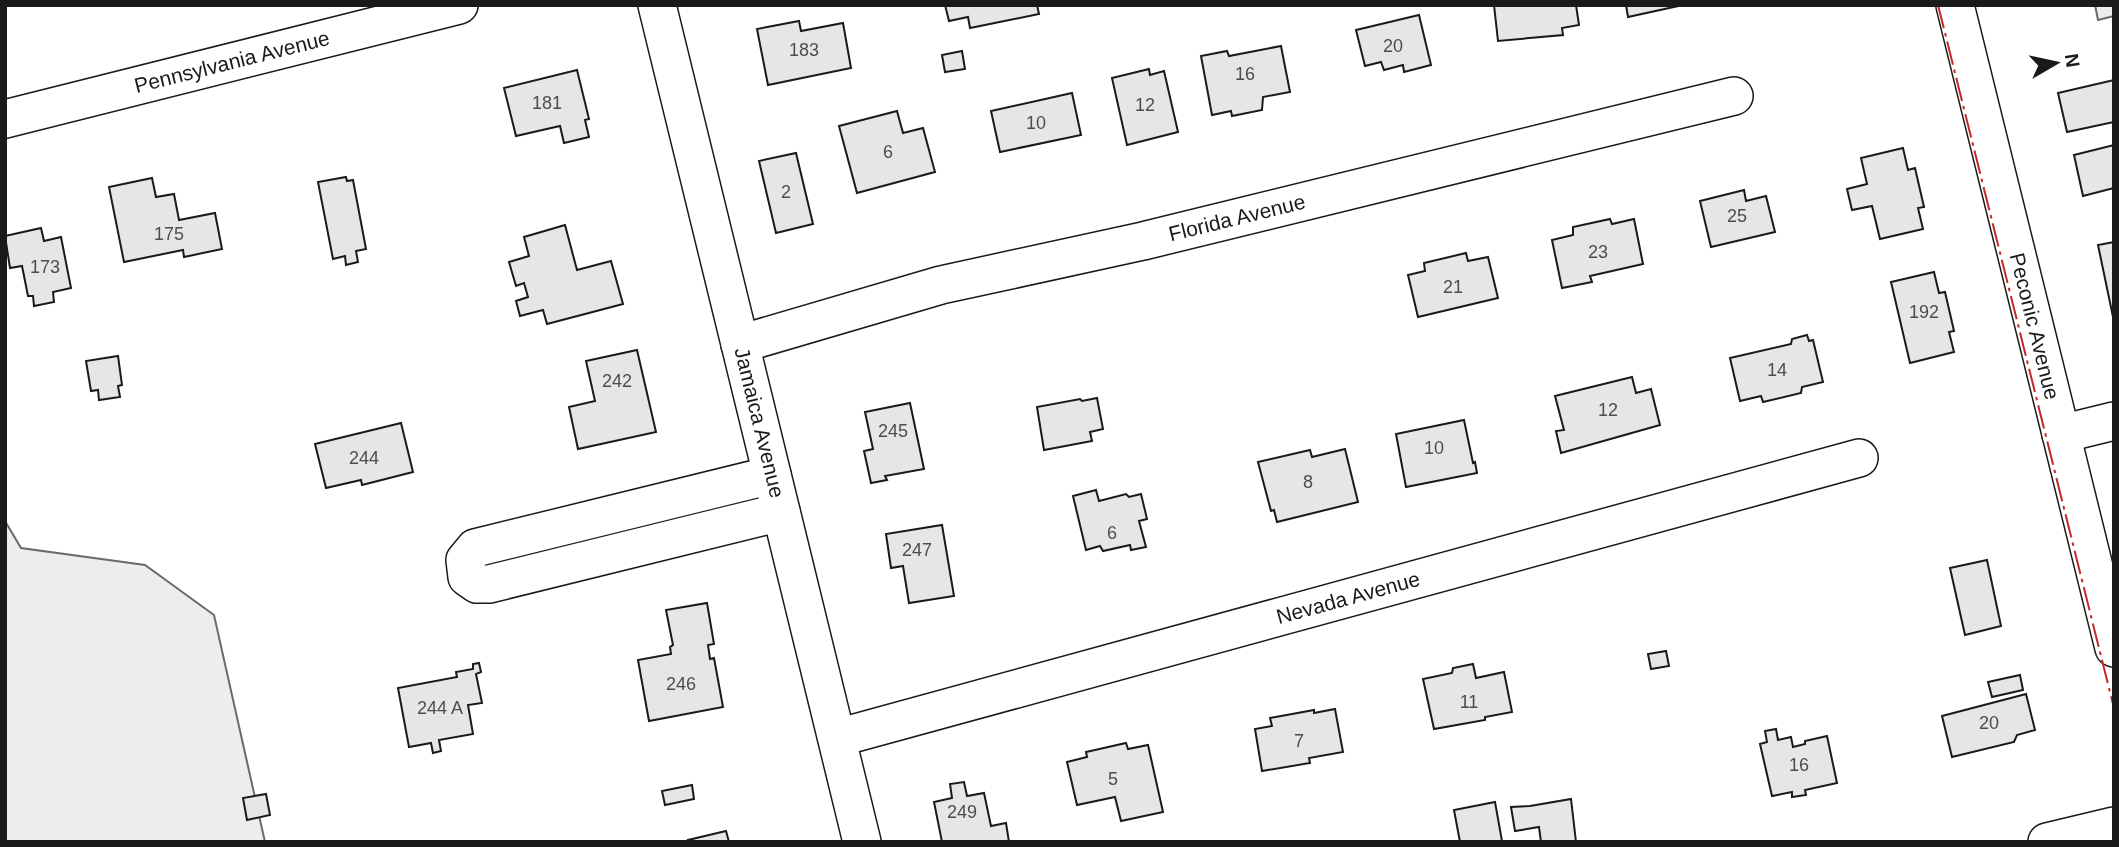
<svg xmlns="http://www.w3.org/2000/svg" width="2119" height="847" font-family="Arial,sans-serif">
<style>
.built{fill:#ededed;stroke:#6a6a6a;stroke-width:2}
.building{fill:#e6e6e6;stroke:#1a1a1a;stroke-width:2}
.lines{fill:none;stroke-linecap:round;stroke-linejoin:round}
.minor-casing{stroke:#1a1a1a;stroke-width:40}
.minor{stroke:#fff;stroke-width:37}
.power{stroke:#c62828;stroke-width:2;stroke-dasharray:24 5 3.5 5;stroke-linecap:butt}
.labels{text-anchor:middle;stroke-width:5;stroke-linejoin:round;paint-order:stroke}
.number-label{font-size:18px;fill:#4d4d4d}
.street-label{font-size:21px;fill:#1a1a1a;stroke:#fff}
</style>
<rect width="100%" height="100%" fill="#fff"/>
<path class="built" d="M 2095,5 L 2114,5 L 2114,16 L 2098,20 Z
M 5,521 L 21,548 L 145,565 L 214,615 L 265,842 L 5,842 Z"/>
<path class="building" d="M 945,5 L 1037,5 L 1039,14 L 970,28 L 968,17 L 949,21 Z
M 1494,5 L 1576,5 L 1579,25 L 1562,28 L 1563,35 L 1498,41 Z
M 1626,5 L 1683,5 L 1628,17 Z
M 1419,15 L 1431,65 L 1404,72 L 1403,65 L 1384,70 L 1381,62 L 1365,66 L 1356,30 Z
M 799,21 L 801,31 L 843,23 L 851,68 L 768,85 L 757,29 Z
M 1281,46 L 1290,92 L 1263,97 L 1262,110 L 1232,116 L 1231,111 L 1212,115 L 1201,56 L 1227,51 L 1229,56 Z
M 962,51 L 965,69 L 945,72 L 942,55 Z
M 1149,69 L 1150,75 L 1164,71 L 1178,132 L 1127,145 L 1112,78 Z
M 577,70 L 589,119 L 585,120 L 589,137 L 564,143 L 560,126 L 516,136 L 504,88 Z
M 2114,80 L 2114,122 L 2067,132 L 2058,93 Z
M 1072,93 L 1081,135 L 1000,152 L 991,111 Z
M 897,111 L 903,133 L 923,128 L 935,172 L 857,193 L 839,126 Z
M 2114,145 L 2114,188 L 2083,196 L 2074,155 Z
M 1903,148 L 1908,170 L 1915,168 L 1924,207 L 1918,208 L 1923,229 L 1880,239 L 1872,206 L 1852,210 L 1847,189 L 1867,184 L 1861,158 Z
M 796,153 L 813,224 L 776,233 L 759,161 Z
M 346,177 L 347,181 L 353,180 L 366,249 L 356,251 L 358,262 L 346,265 L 345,256 L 333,259 L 318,182 Z
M 152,178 L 156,197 L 174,194 L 179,220 L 215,213 L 222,249 L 184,257 L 183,250 L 124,262 L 109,187 Z
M 1744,190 L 1746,201 L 1766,196 L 1775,232 L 1711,247 L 1700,201 Z
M 1610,219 L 1612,224 L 1634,219 L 1643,264 L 1590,276 L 1592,282 L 1562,288 L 1552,240 L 1573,235 L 1573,227 Z
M 565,225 L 577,270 L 611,261 L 623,304 L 547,324 L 543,310 L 520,316 L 516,301 L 528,297 L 524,283 L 516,286 L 509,262 L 529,256 L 524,237 Z
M 41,228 L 44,241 L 61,237 L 71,288 L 53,292 L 54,302 L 34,306 L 33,296 L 28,296 L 22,266 L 10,268 L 5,236 Z
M 2114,242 L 2114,316 L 2113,317 L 2098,245 Z
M 1466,253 L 1468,261 L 1488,257 L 1498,298 L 1418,317 L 1408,275 L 1425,271 L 1424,263 Z
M 1934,272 L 1939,293 L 1945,292 L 1954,331 L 1949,332 L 1954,352 L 1910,363 L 1891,282 Z
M 1807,335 L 1809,341 L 1813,340 L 1823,382 L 1802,387 L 1801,393 L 1763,402 L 1761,396 L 1740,401 L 1730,358 L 1791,344 L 1792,339 Z
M 637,350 L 656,432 L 578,449 L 569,407 L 595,401 L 586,361 Z
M 118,356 L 122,385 L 118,386 L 120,397 L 99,400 L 98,390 L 91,391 L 86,361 Z
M 1632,377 L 1636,393 L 1651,389 L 1660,425 L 1561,453 L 1556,431 L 1564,430 L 1555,396 Z
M 1097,398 L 1103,429 L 1090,432 L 1092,441 L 1044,450 L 1037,407 L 1080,399 L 1082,401 Z
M 910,403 L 924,469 L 885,476 L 887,480 L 871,483 L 864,451 L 873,449 L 865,412 Z
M 1464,420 L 1473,463 L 1475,462 L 1477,473 L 1406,487 L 1396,434 Z
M 401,423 L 413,472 L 362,485 L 361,480 L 326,488 L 315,444 Z
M 1345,449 L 1358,502 L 1277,522 L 1274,510 L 1271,511 L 1258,462 L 1310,450 L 1312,457 Z
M 1096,490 L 1099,501 L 1126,494 L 1129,497 L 1141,494 L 1147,519 L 1139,521 L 1146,547 L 1131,550 L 1130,545 L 1103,551 L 1100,546 L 1086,550 L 1073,496 Z
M 942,525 L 954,596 L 909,603 L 903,566 L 891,568 L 886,534 Z
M 1987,560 L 2001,626 L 1965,635 L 1950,568 Z
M 707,603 L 714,644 L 708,645 L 710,659 L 714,658 L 723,707 L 649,721 L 638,660 L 671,654 L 670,647 L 673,645 L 666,610 Z
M 1666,651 L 1669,666 L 1651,669 L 1648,654 Z
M 479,663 L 481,672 L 476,674 L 482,703 L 468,705 L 473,734 L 439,740 L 441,751 L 433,753 L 431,743 L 409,747 L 398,688 L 457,677 L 456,672 L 473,669 L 473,664 Z
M 1473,664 L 1476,678 L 1504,672 L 1512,712 L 1485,717 L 1485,720 L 1434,729 L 1423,679 L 1452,673 L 1453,668 Z
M 2020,675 L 2023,690 L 1992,697 L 1988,682 Z
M 2026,694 L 2035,730 L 2017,735 L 2014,742 L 1952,757 L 1942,716 Z
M 1335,709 L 1343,752 L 1309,758 L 1310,763 L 1262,771 L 1255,729 L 1272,726 L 1270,718 L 1314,710 L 1314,713 Z
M 1776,729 L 1778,740 L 1791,737 L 1793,747 L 1805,744 L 1805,741 L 1827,736 L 1837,783 L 1805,790 L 1806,795 L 1792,797 L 1792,792 L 1772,796 L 1760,744 L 1767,742 L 1765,731 Z
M 1126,743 L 1128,749 L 1148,745 L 1163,812 L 1121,821 L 1115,797 L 1077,805 L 1067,762 L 1087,757 L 1086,752 Z
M 964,782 L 967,796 L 984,793 L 991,826 L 1006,823 L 1009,842 L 942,842 L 934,802 L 952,798 L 950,784 Z
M 692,785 L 694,799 L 665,805 L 662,791 Z
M 266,794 L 270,815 L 247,820 L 243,798 Z
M 1571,799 L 1576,842 L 1541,842 L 1539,827 L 1515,831 L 1511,807 L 1530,806 Z
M 1495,802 L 1502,841 L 1460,842 L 1454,810 Z
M 726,831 L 729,842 L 689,842 L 688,840 Z"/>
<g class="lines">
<g class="minor-casing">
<g id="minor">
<path id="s1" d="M 657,5 L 862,842"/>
<path id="s2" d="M 1955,5 L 2114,648"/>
<path id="s3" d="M 5,119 L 459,5"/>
<path id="s4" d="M 740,344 L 941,285 L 1143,241 L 1734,96"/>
<path d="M 2061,434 L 2114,421"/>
<path d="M 772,475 L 475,548 L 465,560 L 467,577 L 477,584 L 489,584 L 781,512"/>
<path id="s5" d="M 837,738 L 1859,458"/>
<path d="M 2047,842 L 2114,826"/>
</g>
</g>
<use href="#minor" class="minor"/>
<path class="power" d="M 1938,5 L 2114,708"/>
</g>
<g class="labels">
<g class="number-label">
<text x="1393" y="52">20</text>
<text x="804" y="56">183</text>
<text x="1245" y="80">16</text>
<text x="547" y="109">181</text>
<text x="1145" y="111">12</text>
<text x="1036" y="129">10</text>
<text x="888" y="158">6</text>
<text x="786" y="198">2</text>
<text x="1737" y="222">25</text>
<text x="169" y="240">175</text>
<text x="1598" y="258">23</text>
<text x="45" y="273">173</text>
<text x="1453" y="293">21</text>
<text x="1924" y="318">192</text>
<text x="1777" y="376">14</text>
<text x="617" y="387">242</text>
<text x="1608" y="416">12</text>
<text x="893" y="437">245</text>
<text x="1434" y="454">10</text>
<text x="364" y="464">244</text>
<text x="1308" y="488">8</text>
<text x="1112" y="539">6</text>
<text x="917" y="556">247</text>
<text x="681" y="690">246</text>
<text x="1469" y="708">11</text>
<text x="440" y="714">244 A</text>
<text x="1989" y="729">20</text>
<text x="1299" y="747">7</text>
<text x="1799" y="771">16</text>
<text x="1113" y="785">5</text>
<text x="962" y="818">249</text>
</g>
<g class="street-label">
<text dy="7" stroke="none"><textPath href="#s3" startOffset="234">Pennsylvania Avenue</textPath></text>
<text dy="7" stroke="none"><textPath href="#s4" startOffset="513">Florida Avenue</textPath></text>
<text dy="7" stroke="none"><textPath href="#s2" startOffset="331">Peconic Avenue</textPath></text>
<text dy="7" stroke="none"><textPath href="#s1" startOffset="430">Jamaica Avenue</textPath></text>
<text dy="7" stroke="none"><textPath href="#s5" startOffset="530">Nevada Avenue</textPath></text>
</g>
</g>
<rect width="2119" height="847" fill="none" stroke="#1a1a1a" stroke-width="14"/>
<g transform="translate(2056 63) rotate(81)" stroke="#ffffff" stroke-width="5" paint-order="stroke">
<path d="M0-5L12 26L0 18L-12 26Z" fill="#1a1a1a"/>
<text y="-10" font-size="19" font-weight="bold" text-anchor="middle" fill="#1a1a1a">N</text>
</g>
</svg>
